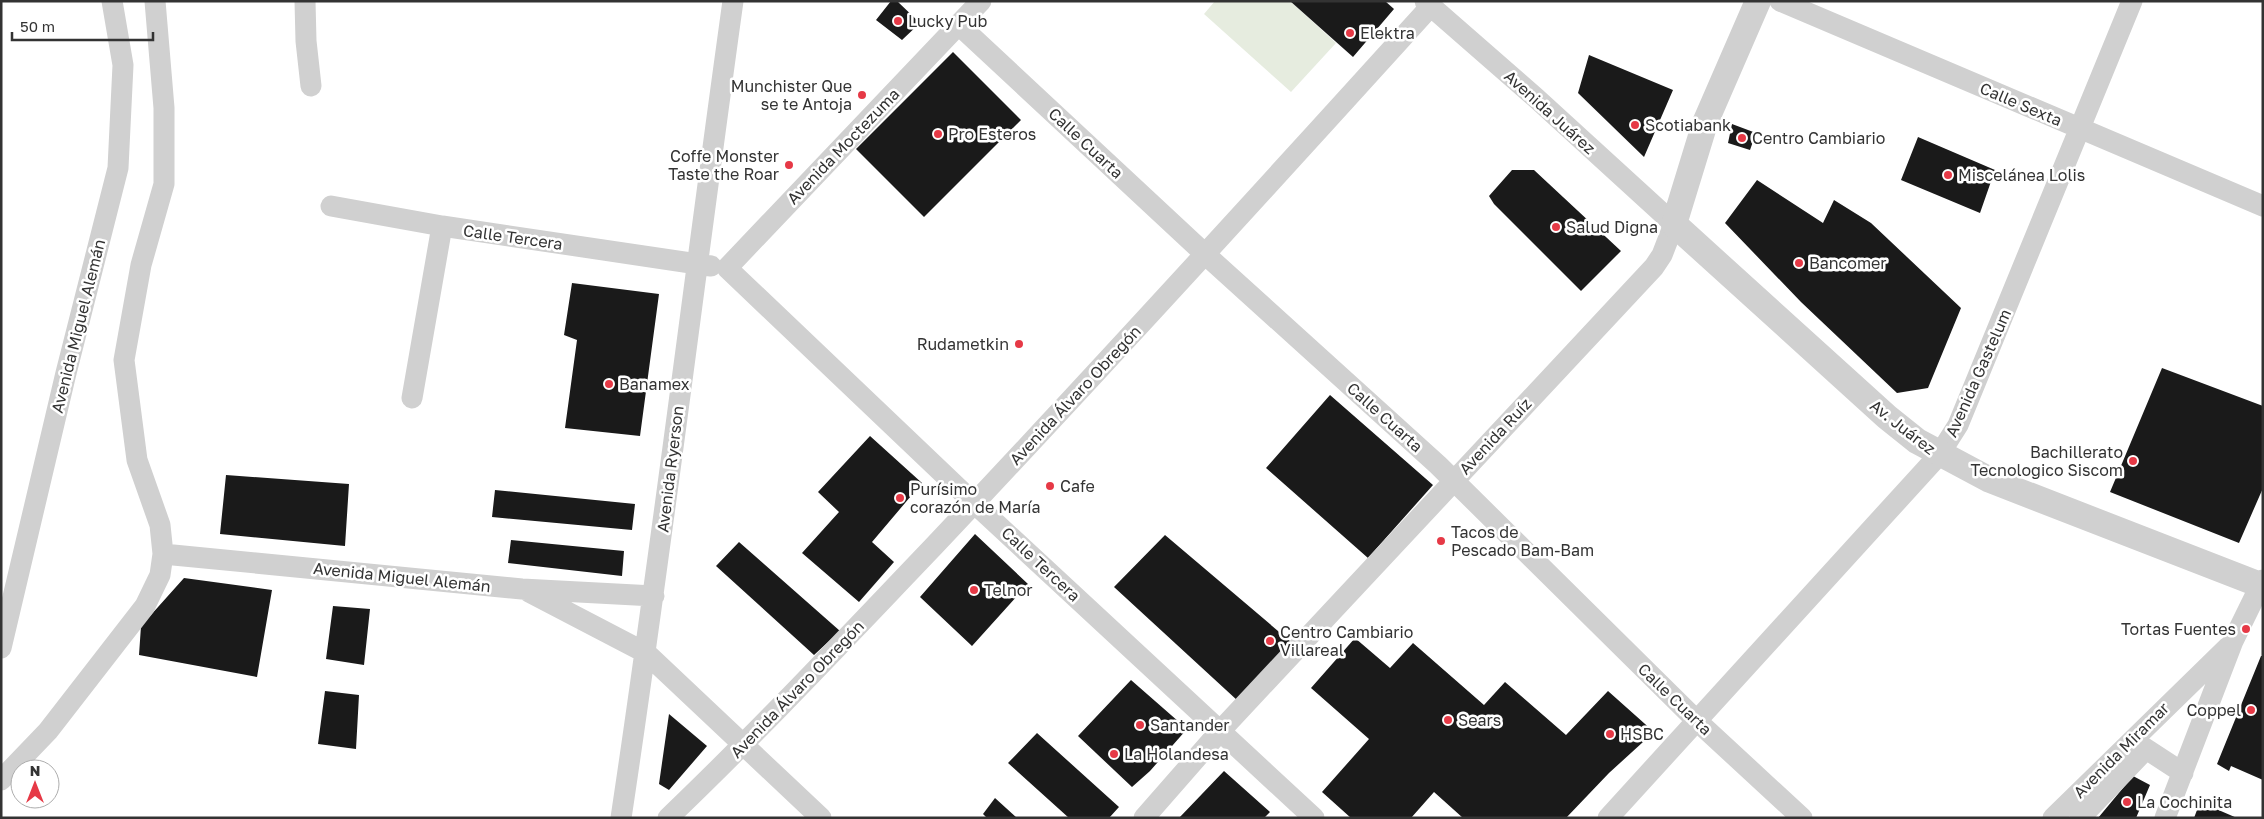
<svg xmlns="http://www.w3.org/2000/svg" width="2264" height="819" font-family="'Golos Text',sans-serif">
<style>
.green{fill:#e6ecdf}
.building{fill:#1a1a1a}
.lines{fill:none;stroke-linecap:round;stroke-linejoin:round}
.minor{stroke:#d0d0d0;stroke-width:21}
.tertiary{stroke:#d0d0d0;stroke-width:26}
.poi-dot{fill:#e63946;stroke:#fff;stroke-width:2}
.labels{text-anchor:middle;stroke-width:5;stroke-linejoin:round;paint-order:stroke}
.poi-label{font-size:16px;fill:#333;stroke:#fff;text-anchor:start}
.street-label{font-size:16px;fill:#333;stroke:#fff}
</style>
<rect width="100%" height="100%" fill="#fff"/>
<path class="green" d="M 1215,1 L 1290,1 L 1336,43 L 1291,92 L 1204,14 Z"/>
<path class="building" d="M 891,1 L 897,1 L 920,23 L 902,40 L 876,20 Z
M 1290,1 L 1385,1 L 1394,9 L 1353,57 Z
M 953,52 L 1021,120 L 924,217 L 856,149 Z
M 1589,55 L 1673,90 L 1644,157 L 1578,93 Z
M 1732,124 L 1756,133 L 1750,150 L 1728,143 Z
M 1918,137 L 1995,170 L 1980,213 L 1901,180 Z
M 1512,170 L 1534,170 L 1621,251 L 1581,291 L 1494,204 L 1489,196 Z
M 1757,180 L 1823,223 L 1834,200 L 1871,223 L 1961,308 L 1928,388 L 1897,393 L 1801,302 L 1725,223 Z
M 572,283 L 659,294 L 640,436 L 565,428 L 577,340 L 564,335 Z
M 2162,368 L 2263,406 L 2263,488 L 2239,543 L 2110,492 Z
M 1330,395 L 1433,485 L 1368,558 L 1266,468 Z
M 870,436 L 922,483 L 872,542 L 894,562 L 859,602 L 802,553 L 839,512 L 818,492 Z
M 226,475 L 349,484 L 345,546 L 220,534 Z
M 495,490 L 635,504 L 632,530 L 492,517 Z
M 975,534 L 1028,584 L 972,646 L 920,597 Z
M 1165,535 L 1291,642 L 1238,701 L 1114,587 Z
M 511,540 L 624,551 L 622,576 L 508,563 Z
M 739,542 L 840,631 L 814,655 L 716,566 Z
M 184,578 L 272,590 L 257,677 L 139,655 L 141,626 Z
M 333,606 L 370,609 L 364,665 L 326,659 Z
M 1355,638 L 1390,668 L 1413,643 L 1484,705 L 1505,682 L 1566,735 L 1608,691 L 1654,732 L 1609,773 L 1566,818 L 1463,818 L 1434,792 L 1411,818 L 1351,818 L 1322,792 L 1369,739 L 1311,688 Z
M 2261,656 L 2263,656 L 2263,780 L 2231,766 L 2229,771 L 2217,764 Z
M 1131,680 L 1187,729 L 1150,771 L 1132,787 L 1078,736 Z
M 325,691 L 359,695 L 356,749 L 318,744 Z
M 669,714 L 707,746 L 669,790 L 659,784 Z
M 1037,733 L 1119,807 L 1109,818 L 1069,818 L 1008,763 Z
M 1224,771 L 1270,812 L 1264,818 L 1179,818 Z
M 2133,776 L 2150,785 L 2136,818 L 2098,818 Z
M 995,798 L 1017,818 L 987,818 L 983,814 Z
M 2200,802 L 2237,818 L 2194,818 Z"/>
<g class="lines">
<path class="minor" d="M 305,1 L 306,41 L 311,86
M 1780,1 L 2263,206
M 959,25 L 1206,255 L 1438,465 L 1697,721 L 1802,818
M 331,206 L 442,226 L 711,266
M 727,268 L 974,503 L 1314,818
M 727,268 L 981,1
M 412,398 L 442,226
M 163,554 L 522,589 L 654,596
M 529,592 L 646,653 L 821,818
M 1,648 L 66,373 L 118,168 L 123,65 L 112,1
M 2134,741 L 2183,773
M 1,780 L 48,731 L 145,606 L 160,575 L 163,554 L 160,525 L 137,460 L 124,360 L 141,265 L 164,184 L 164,108 L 155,1
M 621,818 C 662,546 695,273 733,1
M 668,818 C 760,730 846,638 934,546 C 1102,368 1266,188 1430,7
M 1144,818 L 1221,730 L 1654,267 L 1662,255 L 1674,224 L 1536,98 L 1425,1
M 1608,818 L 1939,455 L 1958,425 L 2132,1
M 2053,818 L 2228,647
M 2080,818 L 2146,749
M 2165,818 L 2233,641 L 2263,580"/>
<path class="tertiary" d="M 1758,1 L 1705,123 L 1674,224 L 1887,417 L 1917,441 L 1990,480 L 2263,586"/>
</g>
<g class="poi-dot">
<circle cx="898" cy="21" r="5"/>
<circle cx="1350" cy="33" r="5"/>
<circle cx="862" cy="95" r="5"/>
<circle cx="1635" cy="125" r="5"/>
<circle cx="938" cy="134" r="5"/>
<circle cx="1742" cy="138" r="5"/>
<circle cx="789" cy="165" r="5"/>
<circle cx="1948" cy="175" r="5"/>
<circle cx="1556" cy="227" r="5"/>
<circle cx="1799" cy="263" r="5"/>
<circle cx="1019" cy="344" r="5"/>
<circle cx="609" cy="384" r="5"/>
<circle cx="2133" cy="461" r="5"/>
<circle cx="1050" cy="486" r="5"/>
<circle cx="900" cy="498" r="5"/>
<circle cx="1441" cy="541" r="5"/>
<circle cx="974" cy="590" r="5"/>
<circle cx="2246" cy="629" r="5"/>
<circle cx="1270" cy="641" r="5"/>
<circle cx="2251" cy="710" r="5"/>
<circle cx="1448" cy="720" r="5"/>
<circle cx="1140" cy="725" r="5"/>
<circle cx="1610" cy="734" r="5"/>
<circle cx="1114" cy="754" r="5"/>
<circle cx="2127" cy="802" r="5"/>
</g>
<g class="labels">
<g class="poi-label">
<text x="908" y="27">Lucky Pub</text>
<text x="1360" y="39">Elektra</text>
<text x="852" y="92" text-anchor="end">Munchister Que<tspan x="852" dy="18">se te Antoja</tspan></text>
<text x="1645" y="131">Scotiabank</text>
<text x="948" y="140">Pro Esteros</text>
<text x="1752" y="144">Centro Cambiario</text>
<text x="779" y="162" text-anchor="end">Coffe Monster<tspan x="779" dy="18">Taste the Roar</tspan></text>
<text x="1958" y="181">Miscelánea Lolis</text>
<text x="1566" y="233">Salud Digna</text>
<text x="1809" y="269">Bancomer</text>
<text x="1009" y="350" text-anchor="end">Rudametkin</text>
<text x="619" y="390">Banamex</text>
<text x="2123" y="458" text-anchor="end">Bachillerato<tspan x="2123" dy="18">Tecnologico Siscom</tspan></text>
<text x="1060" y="492">Cafe</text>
<text x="910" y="495">Purísimo<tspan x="910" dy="18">corazón de María</tspan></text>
<text x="1451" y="538">Tacos de<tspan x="1451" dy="18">Pescado Bam-Bam</tspan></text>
<text x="984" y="596">Telnor</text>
<text x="2236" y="635" text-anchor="end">Tortas Fuentes</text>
<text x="1280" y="638">Centro Cambiario<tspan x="1280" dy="18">Villareal</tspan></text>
<text x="2241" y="716" text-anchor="end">Coppel</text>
<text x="1458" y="726">Sears</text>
<text x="1150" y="731">Santander</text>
<text x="1620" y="740">HSBC</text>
<text x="1124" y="760">La Holandesa</text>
<text x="2137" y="808">La Cochinita</text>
</g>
<g class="street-label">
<text transform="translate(2021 104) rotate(23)" y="6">Calle Sexta</text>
<text transform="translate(1550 112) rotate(42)" y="6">Avenida Juárez</text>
<text transform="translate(1086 143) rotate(43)" y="6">Calle Cuarta</text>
<text transform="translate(843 146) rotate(-46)" y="6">Avenida Moctezuma</text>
<text transform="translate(513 237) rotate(8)" y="6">Calle Tercera</text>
<text transform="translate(78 326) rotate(-76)" y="6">Avenida Miguel Alemán</text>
<text transform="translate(1978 373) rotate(-66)" y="6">Avenida Gastelum</text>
<text transform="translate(1075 395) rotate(-47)" y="6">Avenida Álvaro Obregón</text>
<text transform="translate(1385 417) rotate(42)" y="6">Calle Cuarta</text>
<text transform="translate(1903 427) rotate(38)" y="6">Av. Juárez</text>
<text transform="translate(1495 436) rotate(-47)" y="6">Avenida Ruíz</text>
<text transform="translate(670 469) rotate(-83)" y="6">Avenida Ryerson</text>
<text transform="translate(1041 564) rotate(43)" y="6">Calle Tercera</text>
<text transform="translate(402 577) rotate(6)" y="6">Avenida Miguel Alemán</text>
<text transform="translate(797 689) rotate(-46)" y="6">Avenida Álvaro Obregón</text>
<text transform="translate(1675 699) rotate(44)" y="6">Calle Cuarta</text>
<text transform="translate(2121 750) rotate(-45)" y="6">Avenida Miramar</text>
</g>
</g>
<rect width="2264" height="819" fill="none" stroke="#333333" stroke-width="5"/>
<g transform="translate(35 784)"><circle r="24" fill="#ffffff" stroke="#adadad"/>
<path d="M0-4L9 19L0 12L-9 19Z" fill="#e63946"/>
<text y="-8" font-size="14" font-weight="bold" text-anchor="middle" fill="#333333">N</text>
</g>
<path d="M12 32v8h141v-8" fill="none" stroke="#333333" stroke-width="2.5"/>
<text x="20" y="32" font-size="15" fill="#333333" stroke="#ffffff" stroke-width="4" paint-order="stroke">50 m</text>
</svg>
